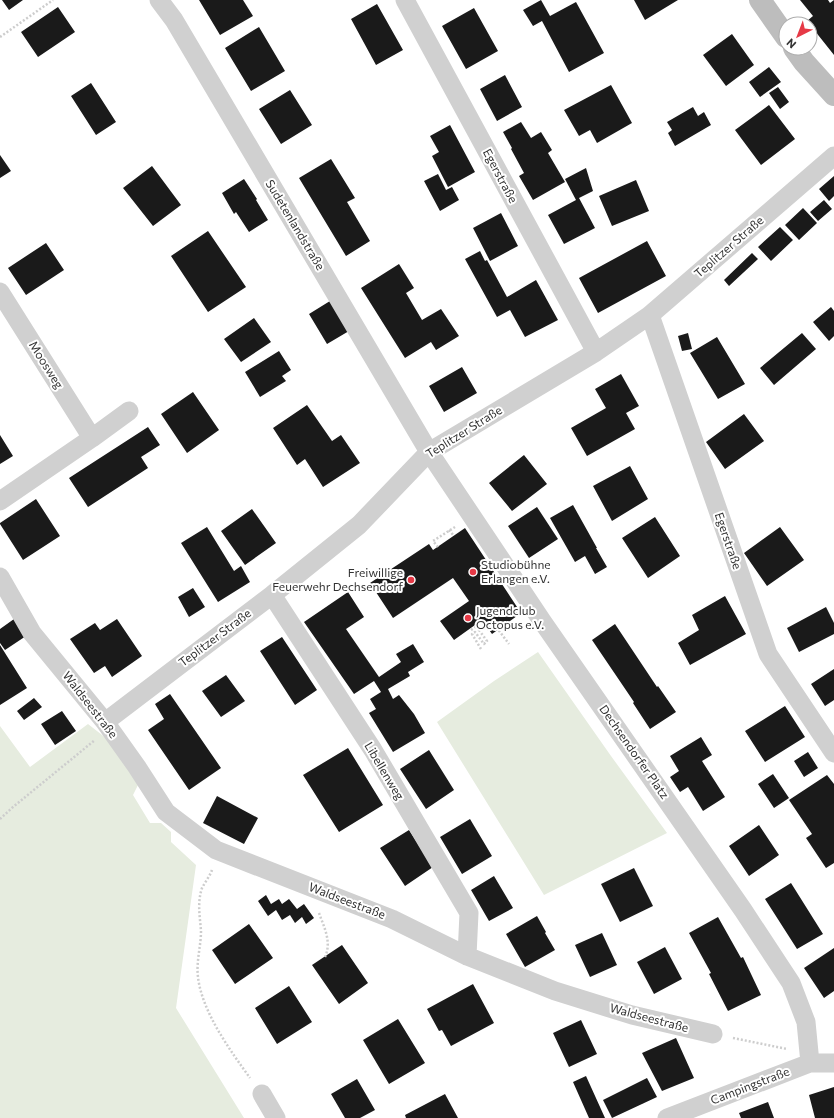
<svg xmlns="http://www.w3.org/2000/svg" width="834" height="1118" font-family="Commissioner,sans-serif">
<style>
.green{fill:#e6ecdf}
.building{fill:#1a1a1a}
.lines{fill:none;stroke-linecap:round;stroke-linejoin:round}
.path{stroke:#cdcdcd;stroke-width:2.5;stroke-dasharray:2 2;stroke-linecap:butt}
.street{stroke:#d0d0d0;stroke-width:19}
.secondary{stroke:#bdbdbd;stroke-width:22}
.poi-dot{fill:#e63946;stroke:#fff;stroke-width:1.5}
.labels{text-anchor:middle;stroke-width:4;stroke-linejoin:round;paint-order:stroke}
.street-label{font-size:12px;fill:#333;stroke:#fff}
.poi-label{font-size:12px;fill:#333;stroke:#fff;text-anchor:start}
</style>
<rect width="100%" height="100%" fill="#fff"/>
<path class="green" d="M 538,652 L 611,756 L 667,833 L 544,895 L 437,722 L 494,681 Z
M 88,724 L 111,742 L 138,785 L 133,795 L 150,823 L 161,823 L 171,832 L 171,842 L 196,865 L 176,1008 L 244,1118 L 0,1118 L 0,726 L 30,767 Z"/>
<path class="building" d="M 2,0 L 23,0 L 9,10 Z
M 199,0 L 243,0 L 253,16 L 220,35 Z
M 541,0 L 550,16 L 576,2 L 604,53 L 569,72 L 542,21 L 533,26 L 523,10 Z
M 634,0 L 678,0 L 645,20 Z
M 800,0 L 828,0 L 830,3 L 834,0 L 834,55 L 807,21 L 813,16 Z
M 377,4 L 403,50 L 376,65 L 351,19 Z
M 58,7 L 75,32 L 38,57 L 21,32 Z
M 474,8 L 498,51 L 466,69 L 442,26 Z
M 259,27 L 285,71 L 251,91 L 225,48 Z
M 732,34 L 754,65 L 726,86 L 703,55 Z
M 769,67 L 781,82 L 760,97 L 749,82 Z
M 505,75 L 522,107 L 497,121 L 480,89 Z
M 91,83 L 116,122 L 96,135 L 71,96 Z
M 611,85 L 632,123 L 597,143 L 590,130 L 579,136 L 564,110 Z
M 778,87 L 789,102 L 780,109 L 769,93 Z
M 290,90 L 312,125 L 281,144 L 259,109 Z
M 769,105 L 795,139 L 761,165 L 735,130 Z
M 693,107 L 698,116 L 704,112 L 711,125 L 675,146 L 668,133 L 672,130 L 667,122 Z
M 521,122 L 531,138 L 541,132 L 552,150 L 548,153 L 565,182 L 533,200 L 519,176 L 524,173 L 511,149 L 512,148 L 503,132 Z
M 450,125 L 475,172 L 448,187 L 432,156 L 439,152 L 430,136 Z
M 0,155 L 11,171 L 0,178 Z
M 331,159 L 355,198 L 347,202 L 370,241 L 346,256 L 299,178 Z
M 152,166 L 181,205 L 153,226 L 123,188 Z
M 586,168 L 593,191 L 579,198 L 595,228 L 564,244 L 548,215 L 576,200 L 565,179 Z
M 438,174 L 446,190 L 452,187 L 459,200 L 440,211 L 424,181 Z
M 834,176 L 834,196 L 829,201 L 819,189 Z
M 244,179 L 257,199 L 256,200 L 268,220 L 249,232 L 236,212 L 234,214 L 222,193 Z
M 636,180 L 649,211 L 612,226 L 599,196 Z
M 824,200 L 832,209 L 818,221 L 810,212 Z
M 803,208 L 817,223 L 799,240 L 785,225 Z
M 501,213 L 518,246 L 490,261 L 473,228 Z
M 780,227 L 793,240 L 771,261 L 758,247 Z
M 208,231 L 246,287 L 208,312 L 171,256 Z
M 647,241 L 666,276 L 598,313 L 579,278 Z
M 46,243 L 64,270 L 26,295 L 8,268 Z
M 480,251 L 485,261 L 487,260 L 507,297 L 536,280 L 558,320 L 525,337 L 510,310 L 497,317 L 465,259 Z
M 752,253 L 758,259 L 729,286 L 724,280 Z
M 399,264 L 414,288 L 406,293 L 422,320 L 441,309 L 459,336 L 436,350 L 431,342 L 405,358 L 361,288 Z
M 330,301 L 349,331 L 327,344 L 309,314 Z
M 831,307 L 834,311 L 834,336 L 829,341 L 813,322 Z
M 254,318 L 271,342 L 241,362 L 224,339 Z
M 688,333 L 692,349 L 682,351 L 678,336 Z
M 802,333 L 816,349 L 774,385 L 760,368 Z
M 717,337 L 745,384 L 718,399 L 690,353 Z
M 279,351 L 291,370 L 282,376 L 286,381 L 260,397 L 245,372 Z
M 462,367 L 477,393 L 444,412 L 429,386 Z
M 621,374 L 639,406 L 626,413 L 635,429 L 587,456 L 571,428 L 606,408 L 595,389 Z
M 193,392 L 219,430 L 187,453 L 161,414 Z
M 307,405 L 332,441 L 341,435 L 360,463 L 323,487 L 305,459 L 297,465 L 273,428 Z
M 744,414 L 764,441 L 725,469 L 706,442 Z
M 148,427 L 160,445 L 141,457 L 148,468 L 88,507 L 69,478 Z
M 0,435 L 13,456 L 0,464 Z
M 524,455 L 547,484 L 512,511 L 489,483 Z
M 630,466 L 648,499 L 612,521 L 593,486 Z
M 36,499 L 60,536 L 23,560 L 0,524 L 0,523 Z
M 573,505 L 597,548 L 596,548 L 607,567 L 595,574 L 585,556 L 575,562 L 550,518 Z
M 537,507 L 558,539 L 529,558 L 508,526 Z
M 252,509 L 276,543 L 245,565 L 221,531 Z
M 655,517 L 680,556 L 648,578 L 622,538 Z
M 207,527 L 234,571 L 241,566 L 250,582 L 218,602 L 181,543 Z
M 780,527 L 804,560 L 767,586 L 744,553 Z
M 465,528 L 521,613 L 492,634 L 482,620 L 454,640 L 440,621 L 469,601 L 453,578 L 393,618 L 370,583 L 429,544 L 433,550 Z
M 193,588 L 205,607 L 189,617 L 178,597 Z
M 348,592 L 364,617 L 346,629 L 379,677 L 401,662 L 396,654 L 413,644 L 424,662 L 408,672 L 410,676 L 388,689 L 393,699 L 399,695 L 414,714 L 425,733 L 393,752 L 369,713 L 376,709 L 370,699 L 381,692 L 374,681 L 354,694 L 304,622 Z
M 725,596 L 746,634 L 690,665 L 678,643 L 699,630 L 692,615 Z
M 826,607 L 834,623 L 834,634 L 799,652 L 787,628 Z
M 14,619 L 26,636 L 5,650 L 0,643 L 0,629 Z
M 117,619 L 142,656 L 112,677 L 105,666 L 94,673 L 70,639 L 95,623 L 100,630 Z
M 615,624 L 657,687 L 658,686 L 676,712 L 650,729 L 633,703 L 634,702 L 592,640 Z
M 282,637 L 317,690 L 295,705 L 260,651 Z
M 0,645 L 27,688 L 0,705 Z
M 834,669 L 834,700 L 825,706 L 811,684 Z
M 226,675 L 245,701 L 221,717 L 202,691 Z
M 170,694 L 221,768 L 189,790 L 148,730 L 164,719 L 155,704 Z
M 34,698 L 42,707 L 24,720 L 17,711 Z
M 785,706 L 805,737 L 765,762 L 745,731 Z
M 62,711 L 76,731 L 55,745 L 41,724 Z
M 701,737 L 712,755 L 702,761 L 725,797 L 703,811 L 688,787 L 680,792 L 670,777 L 679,771 L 670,756 Z
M 348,748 L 383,805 L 339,832 L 303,775 Z
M 429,750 L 454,790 L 426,809 L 400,769 Z
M 808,752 L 818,768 L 804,777 L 794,761 Z
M 773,774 L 789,798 L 774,808 L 758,784 Z
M 827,775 L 834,784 L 834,863 L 826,868 L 806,838 L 812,834 L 789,800 Z
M 217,796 L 258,818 L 244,844 L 203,823 Z
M 470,819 L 492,856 L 462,874 L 440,837 Z
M 759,825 L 779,855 L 749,876 L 729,846 Z
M 409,830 L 433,867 L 405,886 L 380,848 Z
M 634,868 L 653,906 L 620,922 L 601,884 Z
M 494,876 L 513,908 L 489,921 L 471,890 Z
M 791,883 L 823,934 L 797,949 L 765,899 Z
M 266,895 L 271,904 L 279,899 L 282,904 L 289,899 L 297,909 L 304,904 L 314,918 L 306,924 L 302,917 L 295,923 L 290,915 L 282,920 L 276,910 L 268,916 L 258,901 Z
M 537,916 L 546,932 L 545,933 L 555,950 L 525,967 L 506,934 Z
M 718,917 L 741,958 L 743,957 L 761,995 L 728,1011 L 709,974 L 711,973 L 689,933 Z
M 249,924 L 273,958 L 235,984 L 212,950 Z
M 602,933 L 617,965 L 590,977 L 575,945 Z
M 342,945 L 368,983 L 339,1004 L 312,965 Z
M 665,947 L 682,979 L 654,994 L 637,962 Z
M 834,948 L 834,991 L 824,998 L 804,968 Z
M 473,984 L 494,1023 L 451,1046 L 442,1030 L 439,1031 L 427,1009 Z
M 289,986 L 312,1022 L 277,1044 L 255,1008 Z
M 398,1019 L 425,1063 L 389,1084 L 363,1040 Z
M 581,1020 L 597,1054 L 569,1067 L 553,1033 Z
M 676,1038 L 694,1078 L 662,1091 L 642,1053 Z
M 586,1076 L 605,1118 L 589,1118 L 573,1082 Z
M 647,1078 L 657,1097 L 612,1118 L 603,1100 Z
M 357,1079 L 375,1110 L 360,1118 L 345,1118 L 331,1094 Z
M 834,1087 L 834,1118 L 815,1118 L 809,1095 Z
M 445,1094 L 458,1118 L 406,1118 L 405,1115 Z
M 768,1102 L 774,1118 L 741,1118 L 739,1113 Z"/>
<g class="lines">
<path class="path" d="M 0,37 L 53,0
M 449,530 L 454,536
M 438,547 L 433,541 L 455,527
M 494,624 L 509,644
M 471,630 L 477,626 L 476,624
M 481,649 L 472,634 L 475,632 L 484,644 L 487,641 L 479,630 L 483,627 L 486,630 L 494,624 L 493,622
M 0,819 L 13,807 L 95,740
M 212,870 C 210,876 205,882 202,888 C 197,903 200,917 201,931 C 201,946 196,962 198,977 C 202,1012 230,1050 250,1078
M 319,913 C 324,927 332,942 325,957
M 733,1038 L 787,1049"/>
<path class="street" d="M 159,0 L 174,20 L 429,452 L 542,621 L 743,910 L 791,983 L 806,1022 L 810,1063
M 405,0 L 596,352
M 0,292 L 92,438 L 0,501
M 650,315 L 768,654 L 834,753
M 92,438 L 129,411
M 0,577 L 32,633 L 105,722 L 137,767 L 166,812 L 216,850 L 392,919 L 467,956 L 555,991 L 632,1015 L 713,1034
M 272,595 L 373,750 L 469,913 L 467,956
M 105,722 L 272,595 L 359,525 L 429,452 L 596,352 L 650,315 L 834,156
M 262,1094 L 276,1118
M 667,1118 L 810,1063 L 834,1063"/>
<path class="secondary" d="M 760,0 L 786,37
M 794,48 L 804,62 L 834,95"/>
</g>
<g class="poi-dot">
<circle cx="473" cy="572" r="4"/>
<circle cx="411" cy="580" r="4"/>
<circle cx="468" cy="618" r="4"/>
</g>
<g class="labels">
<g class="street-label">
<text transform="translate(500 176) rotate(62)" y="4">Egerstraße</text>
<text transform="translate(295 225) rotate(59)" y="4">Sudetenlandstraße</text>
<text transform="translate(729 247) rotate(-41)" y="4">Teplitzer Straße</text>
<text transform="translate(46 365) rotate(58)" y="4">Moosweg</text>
<text transform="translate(464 432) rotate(-32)" y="4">Teplitzer Straße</text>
<text transform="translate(728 541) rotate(71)" y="4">Egerstraße</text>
<text transform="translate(215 638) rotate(-37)" y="4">Teplitzer Straße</text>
<text transform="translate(90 705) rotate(52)" y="4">Waldseestraße</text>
<text transform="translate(634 752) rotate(55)" y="4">Dechsendorfer Platz</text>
<text transform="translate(384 771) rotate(59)" y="4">Libellenweg</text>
<text transform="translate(347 901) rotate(21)" y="4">Waldseestraße</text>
<text transform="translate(649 1018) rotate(15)" y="4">Waldseestraße</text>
<text transform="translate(750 1086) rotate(-21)" y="4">Campingstraße</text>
</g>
<g class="poi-label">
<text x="481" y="569">Studiobühne<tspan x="481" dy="14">Erlangen e.V.</tspan></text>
<text x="403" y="577" text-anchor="end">Freiwillige<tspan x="403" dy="14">Feuerwehr Dechsendorf</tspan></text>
<text x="476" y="615">Jugendclub<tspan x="476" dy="14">Octopus e.V.</tspan></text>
</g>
</g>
<g transform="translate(798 36) rotate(222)"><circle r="19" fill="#ffffff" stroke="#adadad"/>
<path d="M0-3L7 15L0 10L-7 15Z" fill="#e63946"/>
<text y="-6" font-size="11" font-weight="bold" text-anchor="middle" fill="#333333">N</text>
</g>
</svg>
